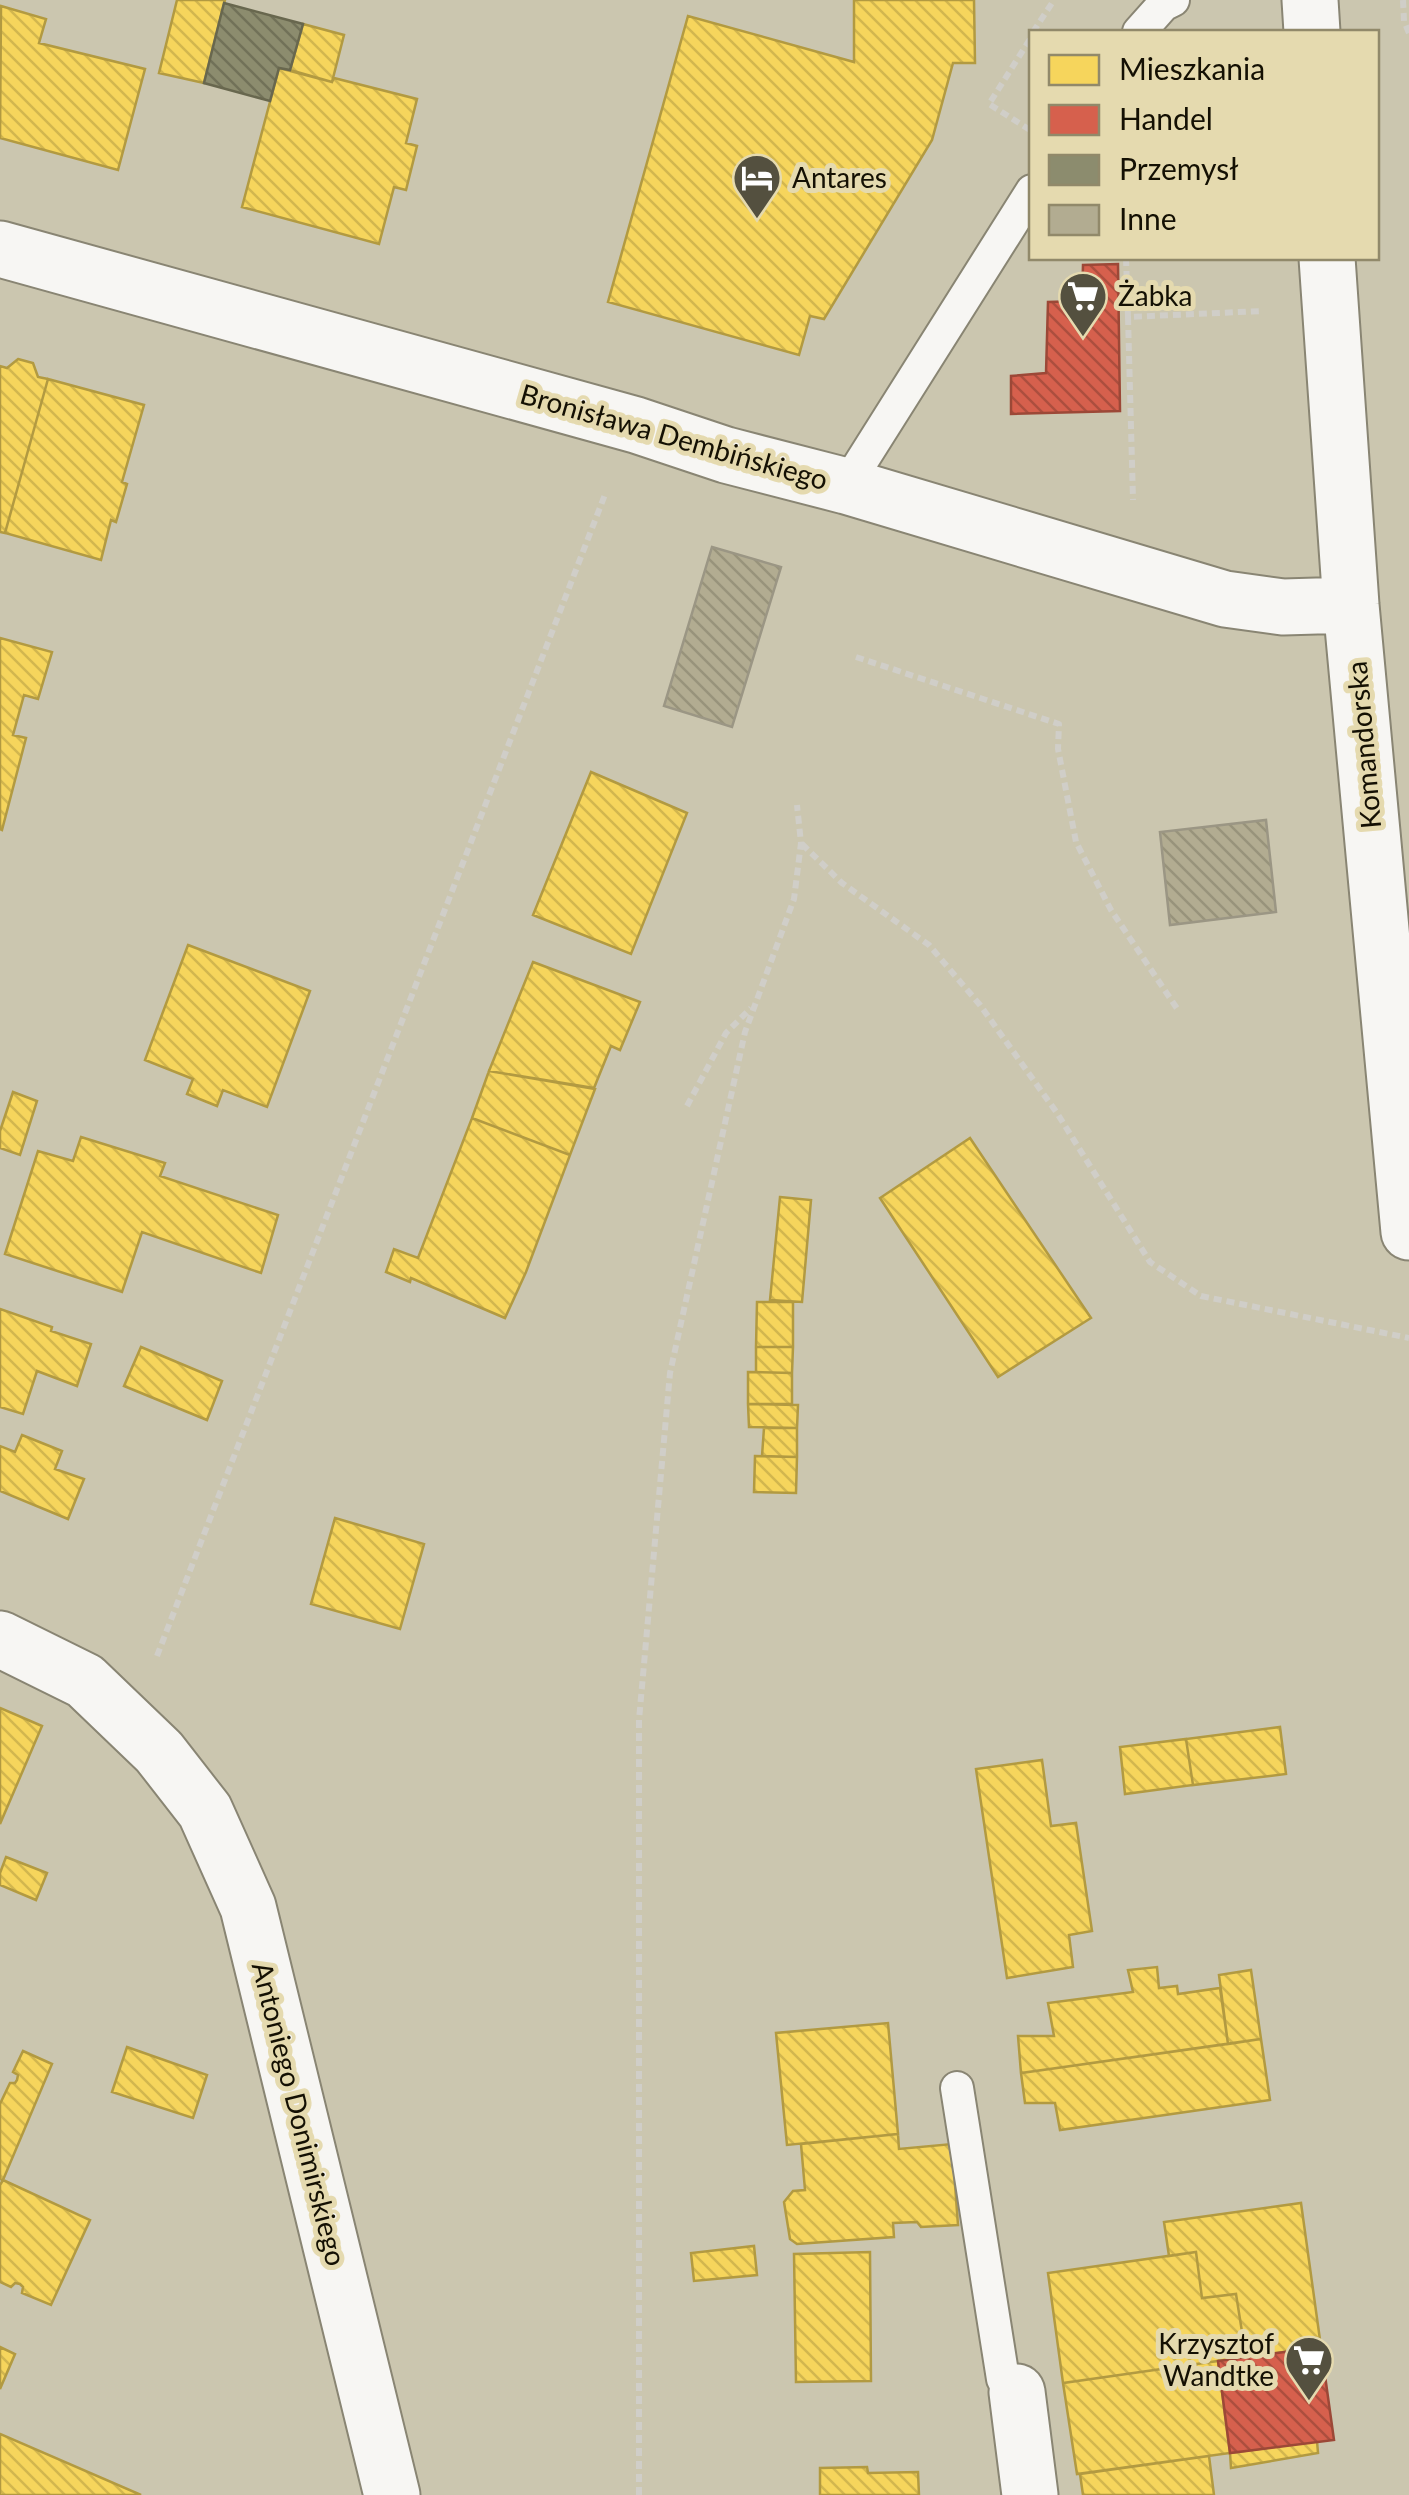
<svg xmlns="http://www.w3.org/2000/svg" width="1409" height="2495" font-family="Lato,sans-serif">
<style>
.homes{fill:url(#homes-back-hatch);stroke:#b29a41;stroke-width:2.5}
.shops{fill:url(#shops-back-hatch);stroke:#9c4837;stroke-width:2.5}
.industry{fill:url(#industry-back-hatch);stroke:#68674e;stroke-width:2.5}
.building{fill:url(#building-back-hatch);stroke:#9b9684;stroke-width:2.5}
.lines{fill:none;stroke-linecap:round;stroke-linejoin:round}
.lane-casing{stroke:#898573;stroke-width:36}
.street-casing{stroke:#898573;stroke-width:59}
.path{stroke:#d0cec8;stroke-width:6;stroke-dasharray:8 5;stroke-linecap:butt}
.lane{stroke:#f7f6f3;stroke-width:32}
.street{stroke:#f7f6f3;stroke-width:55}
.labels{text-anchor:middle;stroke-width:10;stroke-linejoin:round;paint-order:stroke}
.poi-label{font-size:28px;fill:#141003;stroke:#e5daaf;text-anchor:start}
.street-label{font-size:28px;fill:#141003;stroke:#e5daaf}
</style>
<defs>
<pattern id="homes-back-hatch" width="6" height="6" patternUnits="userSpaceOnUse" patternTransform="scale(2.5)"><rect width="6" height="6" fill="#f6d55c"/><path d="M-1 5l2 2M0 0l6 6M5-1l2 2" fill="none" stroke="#d2b64e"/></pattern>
<pattern id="shops-back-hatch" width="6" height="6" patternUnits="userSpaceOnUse" patternTransform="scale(2.5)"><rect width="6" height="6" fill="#d6604d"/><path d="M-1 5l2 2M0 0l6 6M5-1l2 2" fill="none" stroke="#ac4e3e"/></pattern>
<pattern id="industry-back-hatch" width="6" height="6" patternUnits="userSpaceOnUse" patternTransform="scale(2.5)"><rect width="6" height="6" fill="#8c8c6e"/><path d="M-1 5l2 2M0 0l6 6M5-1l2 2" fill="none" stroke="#717158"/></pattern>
<pattern id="building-back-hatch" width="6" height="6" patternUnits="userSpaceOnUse" patternTransform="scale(2.5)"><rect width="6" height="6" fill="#b2ac91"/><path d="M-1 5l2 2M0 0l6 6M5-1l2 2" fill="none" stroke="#98937b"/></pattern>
</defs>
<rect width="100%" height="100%" fill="#cbc6af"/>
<path class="homes" d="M 177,0 L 225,0 L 204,83 L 159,73 Z
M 854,0 L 974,0 L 975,63 L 953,63 L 932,140 L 824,319 L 810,316 L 799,355 L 608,302 L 688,16 L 854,62 Z
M 1,6 L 46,19 L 39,43 L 145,69 L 118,170 L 0,138 Z
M 303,24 L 344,35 L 332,82 L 290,70 Z
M 279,68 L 332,82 L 334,78 L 417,99 L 406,143 L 417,146 L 406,190 L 394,187 L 379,244 L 242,207 Z
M 18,359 L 33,363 L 38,377 L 48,379 L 5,533 L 0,532 L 0,366 L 7,368 Z
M 48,379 L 144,405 L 122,482 L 127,484 L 116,522 L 111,520 L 101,560 L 5,533 Z
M 0,638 L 52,652 L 38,699 L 24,695 L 13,735 L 26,738 L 2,830 L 0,829 Z
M 591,772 L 687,813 L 631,954 L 533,915 Z
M 188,945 L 310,991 L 267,1107 L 223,1090 L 217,1106 L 187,1094 L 193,1079 L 145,1060 Z
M 533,962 L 640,1002 L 620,1050 L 611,1046 L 594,1088 L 489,1071 Z
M 489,1071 L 595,1089 L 570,1155 L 472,1118 Z
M 13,1092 L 37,1101 L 20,1155 L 0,1148 L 0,1131 Z
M 472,1118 L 570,1155 L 526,1272 L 505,1318 L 411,1278 L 410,1282 L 386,1272 L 394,1249 L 418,1258 Z
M 81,1137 L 165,1163 L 160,1176 L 278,1215 L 261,1273 L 142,1232 L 122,1292 L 5,1254 L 38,1151 L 73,1161 Z
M 970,1138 L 1091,1318 L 998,1377 L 880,1198 Z
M 780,1197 L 811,1200 L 802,1302 L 770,1300 Z
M 757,1302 L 793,1302 L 793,1347 L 756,1347 Z
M 0,1309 L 52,1327 L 51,1331 L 91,1344 L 77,1386 L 37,1371 L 23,1414 L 0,1407 Z
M 141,1347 L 222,1381 L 207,1420 L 124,1386 Z
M 756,1347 L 793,1347 L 792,1373 L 756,1372 Z
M 748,1372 L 792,1373 L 792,1404 L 748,1404 Z
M 748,1404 L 798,1405 L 797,1428 L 749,1427 Z
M 764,1428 L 797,1428 L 797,1457 L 762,1456 Z
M 22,1435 L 62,1451 L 55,1469 L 84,1479 L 68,1519 L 0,1491 L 0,1446 L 15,1452 Z
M 755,1456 L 797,1457 L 796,1493 L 754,1492 Z
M 335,1518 L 424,1544 L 400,1629 L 311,1604 Z
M 0,1708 L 42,1726 L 0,1824 Z
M 1280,1727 L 1286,1774 L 1193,1785 L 1186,1739 Z
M 1186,1739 L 1193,1785 L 1125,1794 L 1120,1747 Z
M 1042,1760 L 1051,1826 L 1076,1823 L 1092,1931 L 1069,1935 L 1073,1967 L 1007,1978 L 976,1769 Z
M 6,1857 L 47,1873 L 36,1900 L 0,1885 L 0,1873 Z
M 1157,1967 L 1159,1988 L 1177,1986 L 1178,1994 L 1220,1988 L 1228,2044 L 1021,2073 L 1018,2036 L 1054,2036 L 1048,2003 L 1133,1992 L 1128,1970 Z
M 1251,1970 L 1261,2039 L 1228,2044 L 1219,1975 Z
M 888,2023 L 898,2134 L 787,2145 L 776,2033 Z
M 1261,2039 L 1270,2100 L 1060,2130 L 1055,2103 L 1025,2103 L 1021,2073 Z
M 127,2047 L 207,2075 L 193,2118 L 112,2092 Z
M 23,2051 L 52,2064 L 3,2180 L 0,2179 L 0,2104 L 10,2083 L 15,2083 L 17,2080 L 18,2075 L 13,2072 Z
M 898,2134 L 899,2149 L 952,2144 L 958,2225 L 921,2227 L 917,2222 L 893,2223 L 894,2237 L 797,2244 L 790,2239 L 784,2202 L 793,2191 L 805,2190 L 801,2144 Z
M 3,2180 L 90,2220 L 51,2305 L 22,2293 L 23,2287 L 20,2284 L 15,2283 L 11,2287 L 0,2282 L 0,2185 Z
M 1301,2203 L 1321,2347 L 1246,2357 L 1236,2294 L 1202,2298 L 1196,2252 L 1169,2256 L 1164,2222 Z
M 754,2246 L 757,2275 L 694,2281 L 691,2253 Z
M 870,2252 L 871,2381 L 796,2382 L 794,2254 Z
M 1196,2252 L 1202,2298 L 1236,2294 L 1246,2357 L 1063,2383 L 1048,2273 Z
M 0,2347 L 15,2354 L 0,2389 Z
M 1218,2361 L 1230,2453 L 1077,2474 L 1063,2383 Z
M 0,2434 L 141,2495 L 0,2495 Z
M 1317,2441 L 1318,2453 L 1231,2468 L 1230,2453 Z
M 1209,2456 L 1214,2495 L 1083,2495 L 1080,2474 Z
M 867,2467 L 868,2473 L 918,2472 L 919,2495 L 820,2495 L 820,2468 Z"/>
<path class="shops" d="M 1118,264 L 1120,411 L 1011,414 L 1011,376 L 1046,373 L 1048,302 L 1082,301 L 1083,265 Z
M 1321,2347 L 1334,2440 L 1230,2453 L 1218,2361 Z"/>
<path class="industry" d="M 224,3 L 303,24 L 290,70 L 279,68 L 270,101 L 204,83 Z"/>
<path class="building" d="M 712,547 L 781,567 L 732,727 L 664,706 Z
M 1266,820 L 1276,912 L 1170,925 L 1160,832 Z"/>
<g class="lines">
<g class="lane-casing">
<path id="lane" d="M 1139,32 L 1163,5 L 1173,0
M 846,486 L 1032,191
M 957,2088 L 1003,2379 L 1017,2392"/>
</g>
<g class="street-casing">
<path id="street" d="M 1310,0 L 1312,32
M 0,249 L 636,425 L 726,455 L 846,486 L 1225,599 L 1283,607 L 1351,605
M 1327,258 L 1351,605 L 1409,1232
M 0,1639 L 85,1681 L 159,1752 L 205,1811 L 248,1907 L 392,2495
M 1017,2392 L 1030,2495"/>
</g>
<path class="path" d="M 1403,0 L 1404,21 L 1409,33
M 1033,32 L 1054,0
M 1030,130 L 989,104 L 1032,36
M 1126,258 L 1128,317 L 1262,311
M 1128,317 L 1133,500
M 856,657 L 1059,724 L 1058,749 L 1076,842 L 1111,910 L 1178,1010
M 802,844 L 842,883 L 929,945 L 980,1005 L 1057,1113 L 1150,1262 L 1201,1296 L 1409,1338
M 687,1106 L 726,1033 L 751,1008
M 157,1656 L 606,492
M 639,2495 L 639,1720 L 670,1373 L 745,1032 L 794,899 L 801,843 L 797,805"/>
<use href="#lane" class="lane"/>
<use href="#street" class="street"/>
</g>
<defs>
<g id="hotel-pin" transform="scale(2.5)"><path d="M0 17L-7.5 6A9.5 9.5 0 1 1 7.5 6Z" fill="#54503f" stroke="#e5daaf"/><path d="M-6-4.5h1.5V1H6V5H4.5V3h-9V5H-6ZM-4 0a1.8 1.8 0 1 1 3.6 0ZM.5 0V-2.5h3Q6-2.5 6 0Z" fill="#fff"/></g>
<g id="supermarket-pin" transform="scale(2.5)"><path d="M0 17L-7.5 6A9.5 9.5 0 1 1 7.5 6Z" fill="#54503f" stroke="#e5daaf"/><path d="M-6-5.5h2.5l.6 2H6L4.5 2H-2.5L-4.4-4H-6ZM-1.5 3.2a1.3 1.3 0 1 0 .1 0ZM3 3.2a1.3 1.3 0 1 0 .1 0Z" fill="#fff"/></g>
</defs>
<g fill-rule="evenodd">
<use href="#hotel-pin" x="757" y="178"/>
<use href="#supermarket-pin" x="1083" y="296"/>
<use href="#supermarket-pin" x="1309" y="2360"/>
</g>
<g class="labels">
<g class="poi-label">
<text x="792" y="188">Antares</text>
<text x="1118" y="306">Żabka</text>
<text x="1274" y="2354" text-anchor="end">Krzysztof<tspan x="1274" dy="32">Wandtke</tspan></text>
</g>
<g class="street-label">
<text transform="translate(674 437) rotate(16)" y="10">Bronisława Dembińskiego</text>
<text transform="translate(1364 745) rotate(-95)" y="10">Komandorska</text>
<text transform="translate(299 2114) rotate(76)" y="10">Antoniego Donimirskiego</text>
</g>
</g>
<rect x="1029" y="30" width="350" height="230" fill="#e5daaf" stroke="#91896a" stroke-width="2.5"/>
<rect x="1049" y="55" width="50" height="30" fill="#f6d55c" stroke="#91896a" stroke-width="2.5"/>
<text x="1119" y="80" font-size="30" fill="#141003">Mieszkania</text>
<rect x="1049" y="105" width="50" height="30" fill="#d6604d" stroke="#91896a" stroke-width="2.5"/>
<text x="1119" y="130" font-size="30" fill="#141003">Handel</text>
<rect x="1049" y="155" width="50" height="30" fill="#8c8c6e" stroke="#91896a" stroke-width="2.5"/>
<text x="1119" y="180" font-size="30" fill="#141003">Przemysł</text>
<rect x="1049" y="205" width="50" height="30" fill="#b2ac91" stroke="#91896a" stroke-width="2.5"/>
<text x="1119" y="230" font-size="30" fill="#141003">Inne</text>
</svg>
